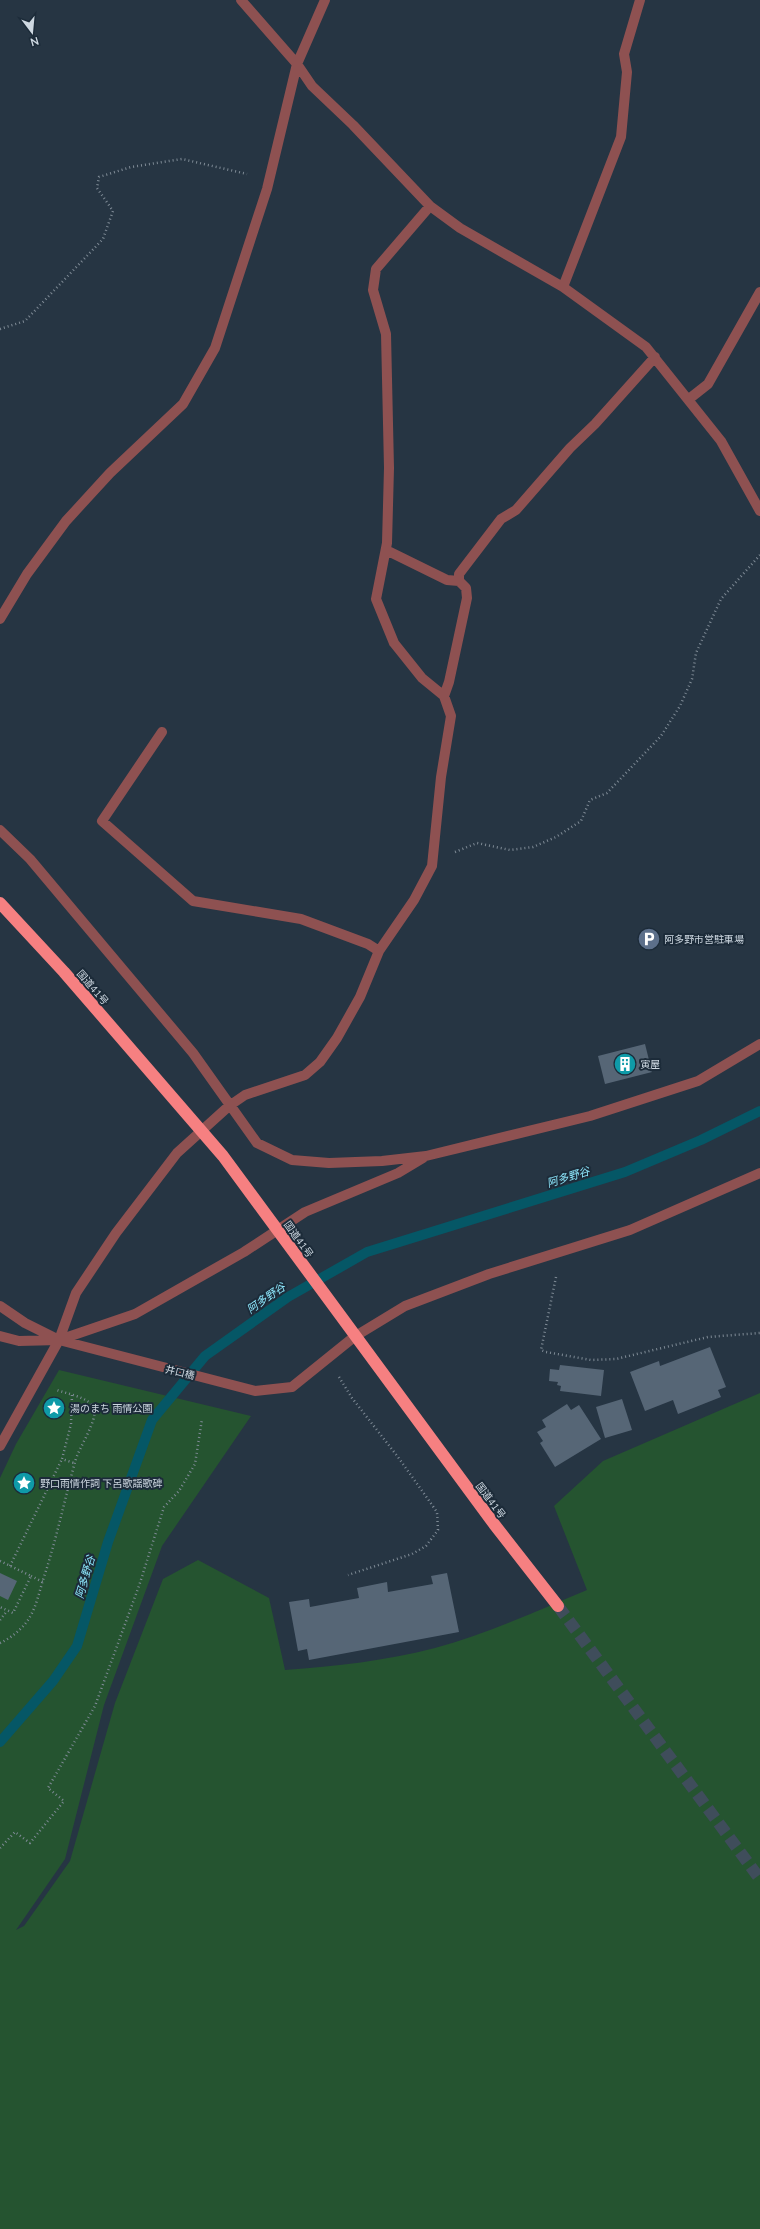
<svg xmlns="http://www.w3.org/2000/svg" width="760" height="2229" font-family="'Nunito Sans','Noto Sans JP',sans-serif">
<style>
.green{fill:#255430}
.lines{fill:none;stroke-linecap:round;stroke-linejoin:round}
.stream{stroke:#055766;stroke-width:10}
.building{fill:#566676}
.highway-tunnel{stroke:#3f4d5b;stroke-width:12;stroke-dasharray:12 6;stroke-linecap:butt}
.path{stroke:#7f8b96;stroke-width:2.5;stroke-dasharray:1 3;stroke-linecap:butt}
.minor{stroke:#8e5151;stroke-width:10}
.highway{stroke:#f68081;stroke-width:12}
.labels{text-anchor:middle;stroke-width:4;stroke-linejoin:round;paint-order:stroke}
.poi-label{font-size:10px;fill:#ced8e1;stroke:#1c2b39;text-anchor:start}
.street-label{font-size:10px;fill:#ced8e1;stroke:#1c2b39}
.water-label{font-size:11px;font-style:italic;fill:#8ee8fd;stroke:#1c2b39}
</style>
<rect width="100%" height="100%" fill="#263543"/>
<path class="green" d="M 59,1370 L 251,1416 L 162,1546 L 104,1705 L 65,1859 L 16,1930 L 24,1926 L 70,1861 L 115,1703 L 163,1579 L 198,1560 L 269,1598 L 285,1670 C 336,1666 386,1661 435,1648 C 487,1634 537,1611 587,1590 L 554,1506 L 603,1461 L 760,1393 L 760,2229 L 0,2229 L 0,1478 L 16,1444 Z"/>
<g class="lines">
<path class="stream" d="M 0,1742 L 53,1681 L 77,1646 L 108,1542 L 152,1420 L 205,1356 L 288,1297 L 367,1252 L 625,1172 L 701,1140 L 760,1111"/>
</g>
<path class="building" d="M 645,1044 L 652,1072 L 605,1084 L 598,1056 Z
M 710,1347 L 726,1387 L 718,1390 L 721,1397 L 678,1414 L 673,1400 L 645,1411 L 630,1372 L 659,1361 L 660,1366 Z
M 560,1365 L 604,1370 L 601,1396 L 560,1391 L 561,1386 L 557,1385 L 558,1382 L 549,1381 L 550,1369 L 559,1370 Z
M 622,1399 L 632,1430 L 605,1438 L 596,1407 Z
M 567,1404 L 571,1410 L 579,1405 L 601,1439 L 555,1467 L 540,1443 L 543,1441 L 537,1432 L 546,1427 L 542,1420 Z
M 0,1573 L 17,1581 L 8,1600 L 0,1596 Z
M 447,1573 L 459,1632 L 309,1660 L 307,1649 L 298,1651 L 289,1602 L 309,1599 L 310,1607 L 359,1598 L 357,1588 L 387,1582 L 388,1592 L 433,1584 L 431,1576 Z"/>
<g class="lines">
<path class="highway-tunnel" d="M 558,1606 L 760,1879"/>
<path class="path" d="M 0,329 L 25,321 L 103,239 L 113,211 L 97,188 L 99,177 L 131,167 L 182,159 L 247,174
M 455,852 L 477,843 L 510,850 L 533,847 L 556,837 L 581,821 L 590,800 L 607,793 L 661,736 L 680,706 L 692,679 L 696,653 L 721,599 L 760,555
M 556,1277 L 541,1350 L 546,1352 L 591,1360 L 616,1359 L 708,1337 L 760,1333
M 339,1377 L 352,1398 L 398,1457 L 437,1512 L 438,1530 L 426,1546 L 412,1554 L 348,1575
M 72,1395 L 71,1424 L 62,1459 L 74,1463
M 0,1561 L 31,1576 L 13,1613 L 0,1607
M 10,1566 L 62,1459
M 31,1576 L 43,1582
M 0,1620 L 7,1611
M 0,1643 C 11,1638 21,1630 28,1620 C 36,1608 39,1593 43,1580 C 56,1541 64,1502 75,1462 C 78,1449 98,1420 94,1409 C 90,1397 67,1394 57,1390
M 0,1848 L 15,1832 L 30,1843 L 64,1801 L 48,1788 L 95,1706 L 139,1586 L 164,1507 L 179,1491 L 195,1464 L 202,1419"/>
<path class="minor" d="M 241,0 L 297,64 L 312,86 L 353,125 L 430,206 L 460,228 L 563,287 L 646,347 L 721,441 L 760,511
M 563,287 L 621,137 L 627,72 L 624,54 L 640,0
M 689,399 L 708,384 L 760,292
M 386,550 L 447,580 L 459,581 L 466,588 L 467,598 L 449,682 L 444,696
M 459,581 L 459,574 L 501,519 L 516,510 L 570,448 L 595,424 L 655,357
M 0,619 L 27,574 L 66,521 L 110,473 L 183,404 L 215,348 L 267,189 L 297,64 L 325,0
M 162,732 L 102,821 L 193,901 L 301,919 L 368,944 L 379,951
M 0,830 L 30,859 L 193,1053 L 257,1143 L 292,1160 L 329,1163 L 382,1161 L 426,1156 L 590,1116 L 698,1081 L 760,1044
M 0,1306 L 25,1323 L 59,1340 L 255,1391 L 292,1387 L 354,1337 L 405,1306 L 489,1274 L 630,1230 L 760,1173
M 0,1336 L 19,1341 L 59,1340 L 135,1314 L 244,1252 L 305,1212 L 398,1173 L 423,1158
M 0,1446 L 59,1340 L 76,1293 L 116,1233 L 177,1153 L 229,1106 L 245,1095 L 305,1075 L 320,1062 L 337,1038 L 360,997 L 379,951 L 414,900 L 432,866 L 441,777 L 451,716 L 444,696 L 422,678 L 394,643 L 376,599 L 387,543 L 389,468 L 386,334 L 373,290 L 376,269 L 430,206"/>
<path class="highway" d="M 0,903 L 64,972 L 223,1156 L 494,1524 L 558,1606"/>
</g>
<defs>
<g id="parking-disc" transform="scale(1.15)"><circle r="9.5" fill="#5c6f8a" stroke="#1c2b39"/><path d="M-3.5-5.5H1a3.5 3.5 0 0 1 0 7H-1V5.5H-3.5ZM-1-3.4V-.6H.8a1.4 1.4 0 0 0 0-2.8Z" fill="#fff"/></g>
<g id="building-disc" transform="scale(1.15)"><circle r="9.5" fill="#0f9aa8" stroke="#1c2b39"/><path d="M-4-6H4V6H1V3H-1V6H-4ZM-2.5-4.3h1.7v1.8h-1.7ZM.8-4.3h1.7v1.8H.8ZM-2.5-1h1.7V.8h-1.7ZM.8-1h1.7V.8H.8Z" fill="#fff"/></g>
<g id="sight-disc" transform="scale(1.15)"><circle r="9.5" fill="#0f9aa8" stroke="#1c2b39"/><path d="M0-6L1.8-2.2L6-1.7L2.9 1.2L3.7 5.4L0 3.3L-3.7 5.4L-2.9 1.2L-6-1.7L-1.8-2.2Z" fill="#fff"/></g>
</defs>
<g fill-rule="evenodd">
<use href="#parking-disc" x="649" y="939"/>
<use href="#building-disc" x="625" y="1064"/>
<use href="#sight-disc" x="54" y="1408"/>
<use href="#sight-disc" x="24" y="1483"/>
</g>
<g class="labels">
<g class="poi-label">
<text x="664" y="943">阿多野市営駐車場</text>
<text x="640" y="1068">寅屋</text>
<text x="70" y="1412">湯のまち 雨情公園</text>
<text x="40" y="1487">野口雨情作詞 下呂歌謡歌碑</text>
</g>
<g class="street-label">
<text transform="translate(93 987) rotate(49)" y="4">国道41号</text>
<text transform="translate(299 1239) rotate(54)" y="4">国道41号</text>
<text transform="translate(180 1372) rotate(14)" y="4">井口橋</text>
<text transform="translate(491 1500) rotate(53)" y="4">国道41号</text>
</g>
<g class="water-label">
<text transform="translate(568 1177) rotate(-17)" y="4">阿多野谷</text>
<text transform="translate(266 1298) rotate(-35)" y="4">阿多野谷</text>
<text transform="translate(85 1577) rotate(-74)" y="4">阿多野谷</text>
</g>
</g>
<g transform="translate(32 32) rotate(164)" stroke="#1c2b39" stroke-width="3" paint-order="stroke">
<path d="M0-3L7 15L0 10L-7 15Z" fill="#ced8e1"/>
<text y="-6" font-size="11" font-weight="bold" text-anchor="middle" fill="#ced8e1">N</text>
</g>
</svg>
